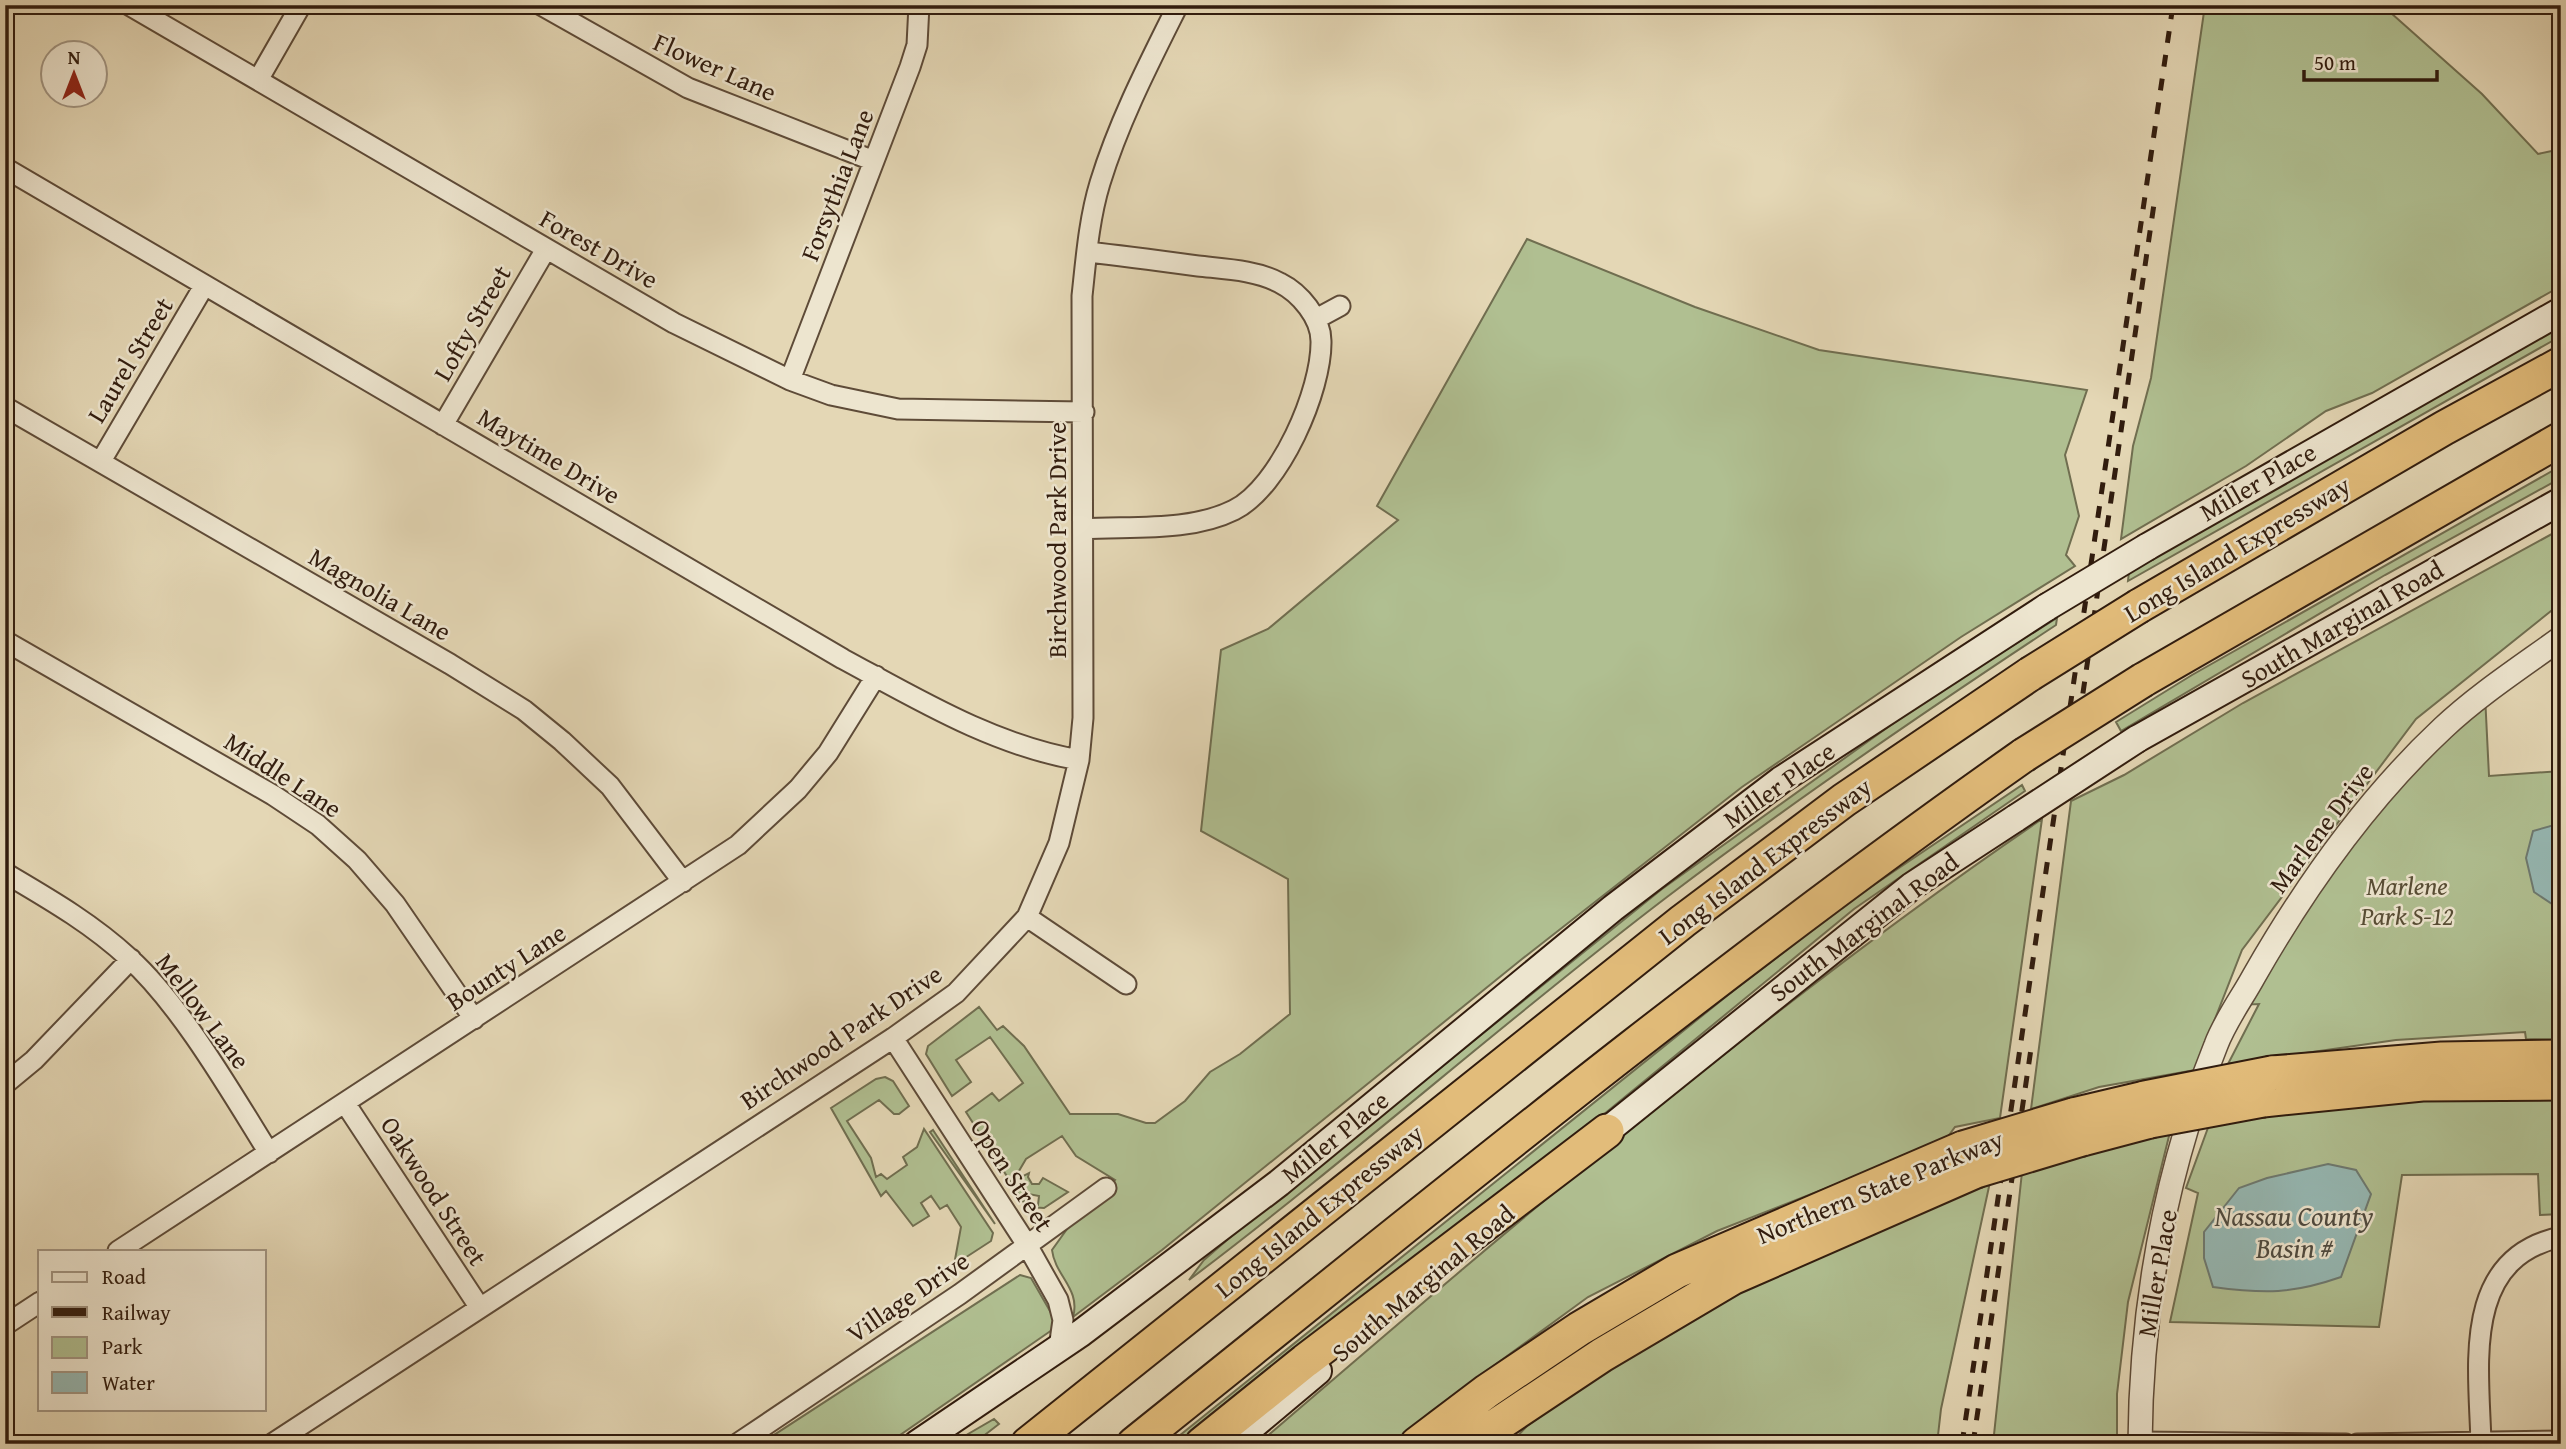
<svg xmlns="http://www.w3.org/2000/svg" width="2566" height="1449" font-family="'Gentium Book Plus',serif">
<style>
.green{fill:#b0bf91;stroke:#706e50;stroke-width:2}
.water{fill:#96b8b3;stroke:#6e7a71;stroke-width:2}
.lines{fill:none;stroke-linecap:round;stroke-linejoin:round}
.minor-casing{stroke:#5e4b38;stroke-width:23}
.tertiary-casing{stroke:#5e4b38;stroke-width:26}
.secondary-casing{stroke:#311c0e;stroke-width:30}
.motorway-casing{stroke:#311c0e;stroke-width:37}
.minor{stroke:#ede5cf;stroke-width:19}
.tertiary{stroke:#ede5cf;stroke-width:23}
.secondary{stroke:#ede5cf;stroke-width:26}
.motorway{stroke:#e2bc7a;stroke-width:33}
.rail{stroke:#311c0e;stroke-width:5;stroke-dasharray:12 12;stroke-linecap:butt}
.secondary-bridge-casing{stroke:#311c0e;stroke-width:30;stroke-linecap:butt}
.motorway-bridge-casing{stroke:#311c0e;stroke-width:37;stroke-linecap:butt}
.secondary-bridge{stroke:#ede5cf;stroke-width:26}
.motorway-bridge{stroke:#e2bc7a;stroke-width:33}
.labels{text-anchor:middle;stroke-width:5;stroke-linejoin:round;paint-order:stroke}
.street-label{font-size:26px;fill:#311c0e;stroke:#ede5cf}
.park-label{font-size:26px;font-style:italic;fill:#574d35;stroke:#ede5cf}
.water-label{font-size:28px;font-style:italic;fill:#4f4b40;stroke:#ede5cf}
</style>
<rect width="100%" height="100%" fill="#e4d7b5"/>
<filter id="stains"><feTurbulence type="fractalNoise" baseFrequency=".00286" numOctaves="4"/><feColorMatrix values="0 0 0 0 .2 0 0 0 0 .09 0 0 0 0 .02 0 0 0 .5 -.17"/></filter>
<radialGradient id="worn" r=".72"><stop offset=".6" stop-color="#630" stop-opacity="0"/><stop offset="1" stop-color="#630" stop-opacity=".3"/></radialGradient>
<path class="green" d="M 2205,5 L 2382,5 L 2482,94 L 2538,154 L 2561,149 L 2561,286 L 2372,393 L 2326,411 L 2246,466 L 2121,539 L 2133,446 L 2151,378 Z
M 1527,239 L 1695,307 L 1819,350 L 2087,390 L 2065,455 L 2079,516 L 2066,555 L 2075,566 L 1961,637 L 1742,787 L 1522,959 L 1162,1250 L 1073,1317 C 1081,1289 1055,1276 1052,1250 L 1085,1204 L 1103,1193 L 1115,1180 L 1076,1156 L 1062,1136 L 1026,1159 L 1013,1181 L 1029,1173 L 1028,1177 L 1032,1184 L 1039,1184 L 1043,1178 L 1068,1192 L 1044,1208 L 1028,1207 L 1038,1205 L 1039,1196 L 1029,1194 L 1024,1203 L 966,1112 L 992,1093 L 999,1101 L 1023,1083 L 990,1037 L 956,1060 L 971,1082 L 952,1096 L 926,1054 L 928,1046 L 979,1007 L 997,1030 L 1003,1026 L 1024,1046 L 1070,1114 L 1118,1114 L 1146,1123 L 1155,1123 L 1185,1101 L 1210,1072 L 1240,1054 L 1290,1014 L 1288,879 L 1201,831 L 1221,650 L 1268,629 L 1398,520 L 1377,506 Z
M 2561,323 L 2561,336 L 2128,581 L 2129,571 Z
M 2561,466 L 2561,478 L 2385,575 L 2121,731 L 2116,722 L 2192,675 Z
M 2561,529 L 2561,603 L 2416,719 L 2242,950 L 2195,1070 L 2099,1087 L 2031,1109 L 2071,801 L 2124,775 L 2243,703 Z
M 2057,618 L 2056,625 C 1924,712 1793,801 1667,897 C 1504,1021 1352,1157 1189,1280 L 1204,1260 L 1234,1234 L 1662,889 L 1930,697 Z
M 2485,695 L 2489,776 L 2561,771 L 2561,1040 L 2526,1039 L 2525,1032 L 2396,1040 L 2228,1064 L 2259,1004 L 2238,1005 L 2339,843 Z
M 2022,785 L 2025,791 L 1854,909 L 1491,1207 L 1182,1444 L 1169,1444 L 1728,995 L 1850,901 Z
M 2042,819 L 2000,1118 L 1955,1127 L 1944,1142 L 1717,1231 L 1588,1297 L 1429,1413 L 1397,1444 L 1258,1444 C 1511,1227 1766,1007 2042,819 Z
M 885,1077 L 893,1081 L 909,1106 L 899,1114 L 894,1114 L 879,1100 L 847,1121 L 871,1158 L 876,1177 L 881,1174 L 887,1179 L 907,1165 L 903,1157 L 917,1147 L 924,1129 L 993,1233 L 991,1241 L 954,1265 L 961,1227 L 947,1205 L 940,1209 L 931,1196 L 921,1203 L 929,1216 L 913,1226 L 886,1191 L 881,1196 L 831,1108 L 876,1079 Z
M 2561,1093 L 2561,1214 L 2540,1215 L 2538,1174 L 2402,1175 L 2379,1327 L 2170,1322 L 2198,1193 L 2186,1188 L 2209,1125 L 2300,1107 Z
M 933,1130 L 995,1224 L 930,1132 Z
M 2170,1132 L 2128,1302 L 2117,1394 L 2117,1444 L 1993,1444 L 2022,1172 Z
M 1990,1182 L 1941,1409 L 1937,1444 L 1510,1444 L 1527,1426 L 1636,1349 L 1749,1282 Z
M 1020,1275 L 1031,1278 L 1054,1318 L 1052,1330 L 887,1444 L 760,1444 Z
M 994,1419 L 999,1424 L 973,1444 L 951,1444 Z"/>
<path class="water" d="M 2554,825 L 2561,832 L 2561,910 L 2534,892 L 2526,858 L 2533,831 Z
M 2328,1164 L 2356,1170 L 2371,1194 L 2341,1277 C 2292,1294 2265,1294 2213,1287 L 2204,1258 L 2204,1232 L 2239,1188 L 2267,1178 Z"/>
<g class="lines">
<g class="minor-casing">
<path id="minor" d="M 129,5 L 674,323 L 790,380 L 831,395 L 898,409 L 1084,412
M 541,5 L 688,88 L 874,161
M 258,80 L 301,5
M 5,168 L 843,659 C 919,700 993,745 1079,760
M 1316,319 L 1340,306
M 790,380 L 910,67 L 917,45 L 919,5
M 5,407 L 450,664 L 524,710 L 562,741 L 610,786 L 683,882
M 443,425 L 546,249
M 101,461 L 204,286
M 1083,529 C 1132,526 1190,532 1234,510 C 1280,487 1322,390 1321,341 C 1321,318 1300,293 1280,283 C 1256,270 1224,269 1198,266 C 1161,261 1124,256 1087,252
M 5,641 L 273,795 L 318,825 L 357,860 L 395,904 L 474,1019
M 5,873 C 49,899 91,923 129,958 C 181,1005 231,1092 269,1153
M 1027,917 L 1126,984
M 893,1038 L 1027,1245 L 1058,1300 L 1063,1320 L 1059,1348
M 5,1084 L 34,1060 L 131,959
M 345,1103 L 480,1308
M 118,1251 L 738,845 L 798,789 L 828,753 L 876,676
M 5,1325 L 40,1302
M 2140,1442 L 2346,1444
M 2481,1443 C 2479,1366 2461,1258 2561,1237
M 272,1444 L 893,1038 L 956,993 L 1027,917 L 1059,843 L 1079,760 L 1083,718 L 1082,296 C 1086,259 1089,219 1100,183 C 1119,121 1149,63 1178,5
M 737,1444 L 960,1294 L 1106,1188
M 2357,1444 L 2561,1441"/>
</g>
<g class="tertiary-casing">
<path id="tertiary" d="M 2140,1444 C 2141,1308 2165,1172 2216,1045 C 2225,1021 2242,998 2254,976 C 2306,885 2366,800 2443,728 C 2478,695 2521,667 2561,638"/>
</g>
<g class="secondary-casing">
<path id="secondary" d="M 2147,547 L 2561,311
M 2137,739 L 2561,501
M 1593,1142 L 1912,886 L 2016,818
M 917,1444 L 1081,1333 L 1279,1183 L 1613,908 L 1781,780 L 2047,607
M 1231,1444 L 1318,1371"/>
</g>
<g class="motorway-casing">
<path id="motorway" d="M 2139,606 L 2444,428 L 2561,364
M 2143,680 L 2561,439
M 2272,1073 L 2442,1059 L 2561,1057
M 2263,1100 L 2422,1084 L 2561,1083
M 2073,1115 L 2145,1098
M 2082,1139 L 2150,1121
M 1028,1444 L 1683,921 L 1844,800 L 2030,674
M 1134,1444 C 1427,1209 1717,971 2024,755
M 1202,1444 L 1305,1361 L 1607,1131
M 1417,1444 L 1487,1391 L 1579,1329 L 1677,1271 L 1963,1148
M 1462,1444 L 1497,1425 L 1602,1355 L 1732,1278 L 1976,1171"/>
</g>
<use href="#minor" class="minor"/>
<use href="#tertiary" class="tertiary"/>
<use href="#secondary" class="secondary"/>
<use href="#motorway" class="motorway"/>
<path class="rail" d="M 2076,741 L 2154,204
M 1962,1444 L 2173,5
M 1973,1444 L 2032,1042"/>
<g class="secondary-bridge-casing">
<path id="secondary-bridge" d="M 2047,607 L 2147,547
M 2016,818 L 2137,739"/>
</g>
<g class="motorway-bridge-casing">
<path id="motorway-bridge" d="M 2030,674 L 2139,606
M 2024,755 L 2143,680
M 2145,1098 L 2272,1073
M 2150,1121 L 2263,1100
M 1963,1148 L 2073,1115
M 1976,1171 L 2082,1139"/>
</g>
<use href="#secondary-bridge" class="secondary-bridge"/>
<use href="#motorway-bridge" class="motorway-bridge"/>
</g>
<g class="labels">
<g class="street-label">
<text transform="translate(715 67) rotate(24)" y="9">Flower Lane</text>
<text transform="translate(837 185) rotate(-69)" y="9">Forsythia Lane</text>
<text transform="translate(599 249) rotate(30)" y="9">Forest Drive</text>
<text transform="translate(472 323) rotate(-60)" y="9">Lofty Street</text>
<text transform="translate(130 360) rotate(-59)" y="9">Laurel Street</text>
<text transform="translate(549 456) rotate(31)" y="9">Maytime Drive</text>
<text transform="translate(2258 482) rotate(-30)" y="9">Miller Place</text>
<text transform="translate(1057 540) rotate(-90)" y="9">Birchwood Park Drive</text>
<text transform="translate(2237 549) rotate(-31)" y="9">Long Island Expressway</text>
<text transform="translate(380 594) rotate(30)" y="9">Magnolia Lane</text>
<text transform="translate(2342 624) rotate(-30)" y="9">South Marginal Road</text>
<text transform="translate(283 775) rotate(33)" y="9">Middle Lane</text>
<text transform="translate(1779 785) rotate(-35)" y="9">Miller Place</text>
<text transform="translate(2321 828) rotate(-53)" y="9">Marlene Drive</text>
<text transform="translate(1765 861) rotate(-37)" y="9">Long Island Expressway</text>
<text transform="translate(1864 927) rotate(-37)" y="9">South Marginal Road</text>
<text transform="translate(506 967) rotate(-33)" y="9">Bounty Lane</text>
<text transform="translate(203 1011) rotate(53)" y="9">Mellow Lane</text>
<text transform="translate(841 1037) rotate(-34)" y="9">Birchwood Park Drive</text>
<text transform="translate(1335 1137) rotate(-39)" y="9">Miller Place</text>
<text transform="translate(1012 1175) rotate(57)" y="9">Open Street</text>
<text transform="translate(1880 1187) rotate(-22)" y="9">Northern State Parkway</text>
<text transform="translate(434 1191) rotate(57)" y="9">Oakwood Street</text>
<text transform="translate(1319 1211) rotate(-39)" y="9">Long Island Expressway</text>
<text transform="translate(2157 1273) rotate(-80)" y="9">Miller Place</text>
<text transform="translate(1423 1283) rotate(-40)" y="9">South Marginal Road</text>
<text transform="translate(908 1297) rotate(-34)" y="9">Village Drive</text>
</g>
<g class="park-label">
<text x="2407" y="895">Marlene<tspan x="2407" dy="30">Park S-12</tspan></text>
</g>
<g class="water-label">
<text x="2294" y="1226">Nassau County<tspan x="2294" dy="32">Basin #</tspan></text>
</g>
</g>
<rect width="2566" height="1449" fill="none" stroke="#e4d7b5" stroke-width="28"/>
<rect x="7" y="7" width="2552" height="1435" fill="none" stroke="#311c0e" stroke-width="3.5"/>
<rect x="14" y="14" width="2538" height="1421" fill="none" stroke="#311c0e" stroke-width="2"/>
<rect x="38" y="1250" width="228" height="161" fill="#ede5cf" stroke="#a29582" stroke-width="2"/>
<rect x="52" y="1272" width="35" height="10" fill="#ede5cf" stroke="#a29582" stroke-width="2"/>
<text x="102" y="1284" font-size="21" fill="#311c0e">Road</text>
<rect x="52" y="1307" width="35" height="10" fill="#311c0e" stroke="#a29582" stroke-width="2"/>
<text x="102" y="1320" font-size="21" fill="#311c0e">Railway</text>
<rect x="52" y="1337" width="35" height="21" fill="#b0bf91" stroke="#a29582" stroke-width="2"/>
<text x="102" y="1354" font-size="21" fill="#311c0e">Park</text>
<rect x="52" y="1372" width="35" height="21" fill="#96b8b3" stroke="#a29582" stroke-width="2"/>
<text x="102" y="1390" font-size="21" fill="#311c0e">Water</text>
<g transform="translate(74 74)"><circle r="33" fill="#ede5cf" stroke="#a29582" stroke-width="2"/>
<path d="M0-5L12 26L0 18L-12 26Z" fill="#8f2418"/>
<text y="-10" font-size="19" font-weight="bold" text-anchor="middle" fill="#311c0e">N</text>
</g>
<path d="M2304 70v10h133v-10" fill="none" stroke="#311c0e" stroke-width="3.5"/>
<text x="2314" y="70" font-size="21" fill="#311c0e" stroke="#ede5cf" stroke-width="5" paint-order="stroke">50 m</text>
<rect width="100%" height="100%" filter="url(#stains)"/>
<rect width="100%" height="100%" fill="url(#worn)"/>
</svg>
